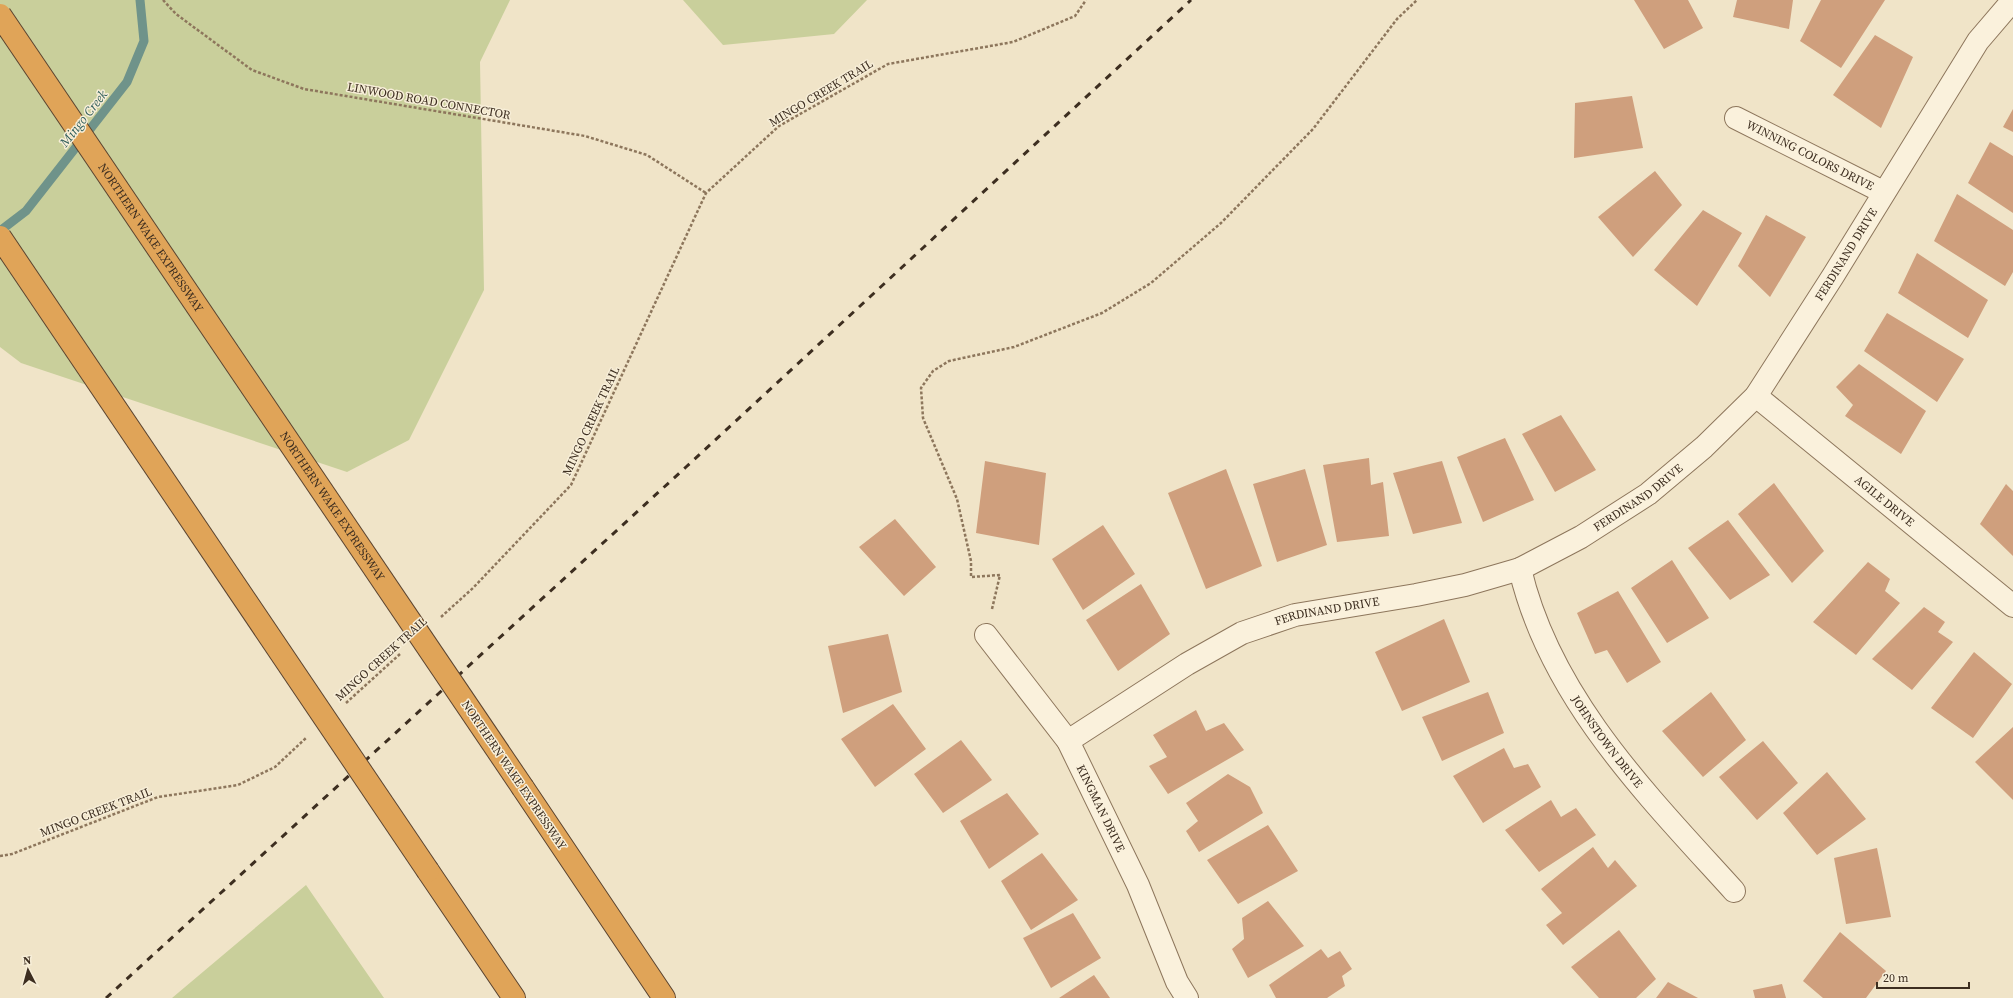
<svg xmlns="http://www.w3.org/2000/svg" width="2013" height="998" font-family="'Source Serif 4',serif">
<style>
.green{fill:#c9cf9b}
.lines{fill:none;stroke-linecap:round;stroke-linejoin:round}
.stream{stroke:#6f938a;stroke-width:9}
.building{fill:#cf9f7d}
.minor-casing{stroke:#8d765c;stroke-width:24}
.highway-casing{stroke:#5b4430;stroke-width:24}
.path{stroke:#8d765c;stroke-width:2.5;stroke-dasharray:3 2;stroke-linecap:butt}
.minor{stroke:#faf1dc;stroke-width:22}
.highway{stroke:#e0a458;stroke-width:22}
.rail{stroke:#3d2e20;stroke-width:3;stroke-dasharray:7 7;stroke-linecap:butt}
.highway-bridge-casing{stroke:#5b4430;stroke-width:24;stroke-linecap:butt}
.highway-bridge{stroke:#e0a458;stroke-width:22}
.labels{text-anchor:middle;stroke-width:3;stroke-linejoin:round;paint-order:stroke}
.street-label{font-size:12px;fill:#3d2e20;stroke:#f7eed8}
.water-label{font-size:13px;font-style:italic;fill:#2f5d5a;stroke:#f7eed8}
</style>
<rect width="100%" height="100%" fill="#f0e4c8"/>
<path class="green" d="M 0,0 L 510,0 L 480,62 L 484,290 L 409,440 L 347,472 L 21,363 L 0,347 Z
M 683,0 L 867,0 L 834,34 L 723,45 Z
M 306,885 L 384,998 L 172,998 Z"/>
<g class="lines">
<path class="stream" d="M 0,231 L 26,211 L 127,82 L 144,41 L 140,0"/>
</g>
<path class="building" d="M 1634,0 L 1688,0 L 1703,28 L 1664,49 Z
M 1737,0 L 1793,0 L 1789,29 L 1733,17 Z
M 1821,0 L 1885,0 L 1841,68 L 1800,41 Z
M 1875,35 L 1913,57 L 1881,128 L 1833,95 Z
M 1632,96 L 1643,148 L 1574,158 L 1575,103 Z
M 2013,109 L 2013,132 L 2003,127 Z
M 1990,142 L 2013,156 L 2013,213 L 1968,183 Z
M 1655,171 L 1682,205 L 1633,257 L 1598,217 Z
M 1957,194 L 2013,230 L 2013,272 L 2005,286 L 1934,241 Z
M 1703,210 L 1742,233 L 1697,306 L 1654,270 Z
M 1766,215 L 1806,237 L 1770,297 L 1738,266 Z
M 1917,253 L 1988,300 L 1968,338 L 1898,293 Z
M 1887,313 L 1964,359 L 1937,402 L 1864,351 Z
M 1859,364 L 1926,411 L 1901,454 L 1845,416 L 1853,405 L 1836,387 Z
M 1561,415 L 1596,470 L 1555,492 L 1522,434 Z
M 1505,438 L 1534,500 L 1483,522 L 1457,457 Z
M 1369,458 L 1371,485 L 1383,482 L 1389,536 L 1337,542 L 1323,465 Z
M 985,461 L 1046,473 L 1039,545 L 976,533 Z
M 1442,461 L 1462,523 L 1413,534 L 1393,473 Z
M 1226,469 L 1262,566 L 1206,589 L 1168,493 Z
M 1305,469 L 1327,545 L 1277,562 L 1253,484 Z
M 1774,483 L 1824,551 L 1792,583 L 1738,514 Z
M 2006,484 L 2013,491 L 2013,556 L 1980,524 Z
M 895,519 L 936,567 L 904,596 L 859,547 Z
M 1728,520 L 1770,575 L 1730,600 L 1688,548 Z
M 1103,525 L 1135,574 L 1083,610 L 1052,559 Z
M 1672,560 L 1709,618 L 1667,643 L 1631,588 Z
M 1868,562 L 1890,579 L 1885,591 L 1900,603 L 1856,655 L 1813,622 Z
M 1141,584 L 1170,634 L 1118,671 L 1086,620 Z
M 1618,591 L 1661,662 L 1627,683 L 1607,650 L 1595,654 L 1577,613 Z
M 1924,607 L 1945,622 L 1938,632 L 1953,642 L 1912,690 L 1872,659 Z
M 1444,619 L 1470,682 L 1402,711 L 1375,652 Z
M 888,634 L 902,692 L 843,713 L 828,646 Z
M 1974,652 L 2012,684 L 1973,738 L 1931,708 Z
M 1488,692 L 1504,733 L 1442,761 L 1422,717 Z
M 1711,692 L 1746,740 L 1703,777 L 1662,731 Z
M 893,704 L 926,749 L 875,787 L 841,739 Z
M 1196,710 L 1206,731 L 1224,723 L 1244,750 L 1168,794 L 1149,766 L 1167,757 L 1153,735 Z
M 2013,727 L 2013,800 L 1975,762 Z
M 961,740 L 992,780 L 943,813 L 914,774 Z
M 1763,741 L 1798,783 L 1757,820 L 1719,777 Z
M 1504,748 L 1514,768 L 1528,764 L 1541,787 L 1483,823 L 1453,776 Z
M 1827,772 L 1866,819 L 1817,855 L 1783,813 Z
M 1228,774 L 1250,787 L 1263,813 L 1199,852 L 1186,831 L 1198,821 L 1186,803 Z
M 1007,793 L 1039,834 L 989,869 L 960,821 Z
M 1551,800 L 1561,817 L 1576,808 L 1596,835 L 1539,872 L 1505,830 Z
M 1268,825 L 1298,871 L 1238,904 L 1207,860 Z
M 1593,847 L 1608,868 L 1615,860 L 1637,886 L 1563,945 L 1546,925 L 1562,913 L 1541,889 Z
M 1877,848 L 1891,917 L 1846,924 L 1834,858 Z
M 1042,853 L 1078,900 L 1031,930 L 1001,881 Z
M 1268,901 L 1304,946 L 1248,978 L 1232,949 L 1244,939 L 1242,918 Z
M 1073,913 L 1101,958 L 1051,988 L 1023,938 Z
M 1619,930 L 1656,979 L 1636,998 L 1599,998 L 1571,967 Z
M 1840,932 L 1886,971 L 1866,998 L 1823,998 L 1803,981 Z
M 1321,949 L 1328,958 L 1340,951 L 1352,969 L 1342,976 L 1345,986 L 1327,998 L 1276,998 L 1269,985 Z
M 1094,975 L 1110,998 L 1059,998 Z
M 1668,982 L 1698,998 L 1656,998 Z
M 1782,984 L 1786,998 L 1755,998 L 1753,990 Z"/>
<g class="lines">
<g class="minor-casing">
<g id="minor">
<path id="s1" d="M 1736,118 L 1883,192"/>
<path id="s2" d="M 1756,396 L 2013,606"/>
<path id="s3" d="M 1520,569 C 1550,698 1648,796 1734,891"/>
<path id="s4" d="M 986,635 L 1068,741 L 1138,885 L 1177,982 L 1187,998"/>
<path id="s5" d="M 1068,741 L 1187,664 L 1242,633 L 1295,615 L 1416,595 L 1465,585 L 1520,569 L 1581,537 L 1648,494 L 1704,447 L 1756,396 L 1833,276 L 1978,41 L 2013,0"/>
</g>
</g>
<g class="highway-casing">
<path id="highway" d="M 523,788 L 664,998
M 428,871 L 514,998"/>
</g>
<path class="path" d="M 163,0 L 176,14 L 252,70 L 304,89 L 585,136 L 647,155 L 706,193
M 992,609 L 1000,575 L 971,577 L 971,561 L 957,499 L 923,418 L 921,388 L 933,371 L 949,361 L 1014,347 L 1102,313 L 1151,283 L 1221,223 L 1313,129 L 1397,19 L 1417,0
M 441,617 L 473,588 L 571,485 L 706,193 L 779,126 L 888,64 L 1013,42 L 1075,16 L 1086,0
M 346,703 L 400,654
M 0,856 L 12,854 L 158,797 L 238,785 L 275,767 L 306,738"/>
<use href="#minor" class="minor"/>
<use href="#highway" class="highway"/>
<path class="rail" d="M 106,998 L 686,467 L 1191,0"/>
<g class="highway-bridge-casing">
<g id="highway-bridge">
<path id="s6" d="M 0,15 L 523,788"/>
<path d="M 0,237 L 428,871"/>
</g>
</g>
<use href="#highway-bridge" class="highway-bridge"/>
</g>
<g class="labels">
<g class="street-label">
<text transform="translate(821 93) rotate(-31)" y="4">MINGO CREEK TRAIL</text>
<text transform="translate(429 101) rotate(10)" y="4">LINWOOD ROAD CONNECTOR</text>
<text dy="4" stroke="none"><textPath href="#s1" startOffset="83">WINNING COLORS DRIVE</textPath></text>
<text dy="4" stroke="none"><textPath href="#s6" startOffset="269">NORTHERN WAKE EXPRESSWAY</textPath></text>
<text dy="4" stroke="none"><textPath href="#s5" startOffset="953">FERDINAND DRIVE</textPath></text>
<text transform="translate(591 421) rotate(-65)" y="4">MINGO CREEK TRAIL</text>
<text dy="4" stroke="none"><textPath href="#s5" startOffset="629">FERDINAND DRIVE</textPath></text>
<text dy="4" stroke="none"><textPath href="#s2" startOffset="166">AGILE DRIVE</textPath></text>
<text dy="4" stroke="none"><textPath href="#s6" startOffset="593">NORTHERN WAKE EXPRESSWAY</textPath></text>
<text dy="4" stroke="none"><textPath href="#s5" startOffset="293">FERDINAND DRIVE</textPath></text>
<text transform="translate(381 659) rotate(-42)" y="4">MINGO CREEK TRAIL</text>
<text dy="4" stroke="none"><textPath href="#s3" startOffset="195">JOHNSTOWN DRIVE</textPath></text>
<text transform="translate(514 775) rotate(56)" y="4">NORTHERN WAKE EXPRESSWAY</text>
<text dy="4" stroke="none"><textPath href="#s4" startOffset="209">KINGMAN DRIVE</textPath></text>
<text transform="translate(96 812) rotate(-21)" y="4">MINGO CREEK TRAIL</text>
</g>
<g class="water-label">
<text transform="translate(83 118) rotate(-52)" y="5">Mingo Creek</text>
</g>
</g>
<g transform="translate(28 970) rotate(354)" stroke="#f7eed8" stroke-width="3" paint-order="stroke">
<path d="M0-3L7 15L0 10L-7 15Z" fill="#3d2e20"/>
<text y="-6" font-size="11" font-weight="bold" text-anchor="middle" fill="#3d2e20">N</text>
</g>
<path d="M1877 982v6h92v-6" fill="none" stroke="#3d2e20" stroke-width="2"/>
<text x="1883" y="982" font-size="12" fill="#3d2e20" stroke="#f7eed8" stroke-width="3" paint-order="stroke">20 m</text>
</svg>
